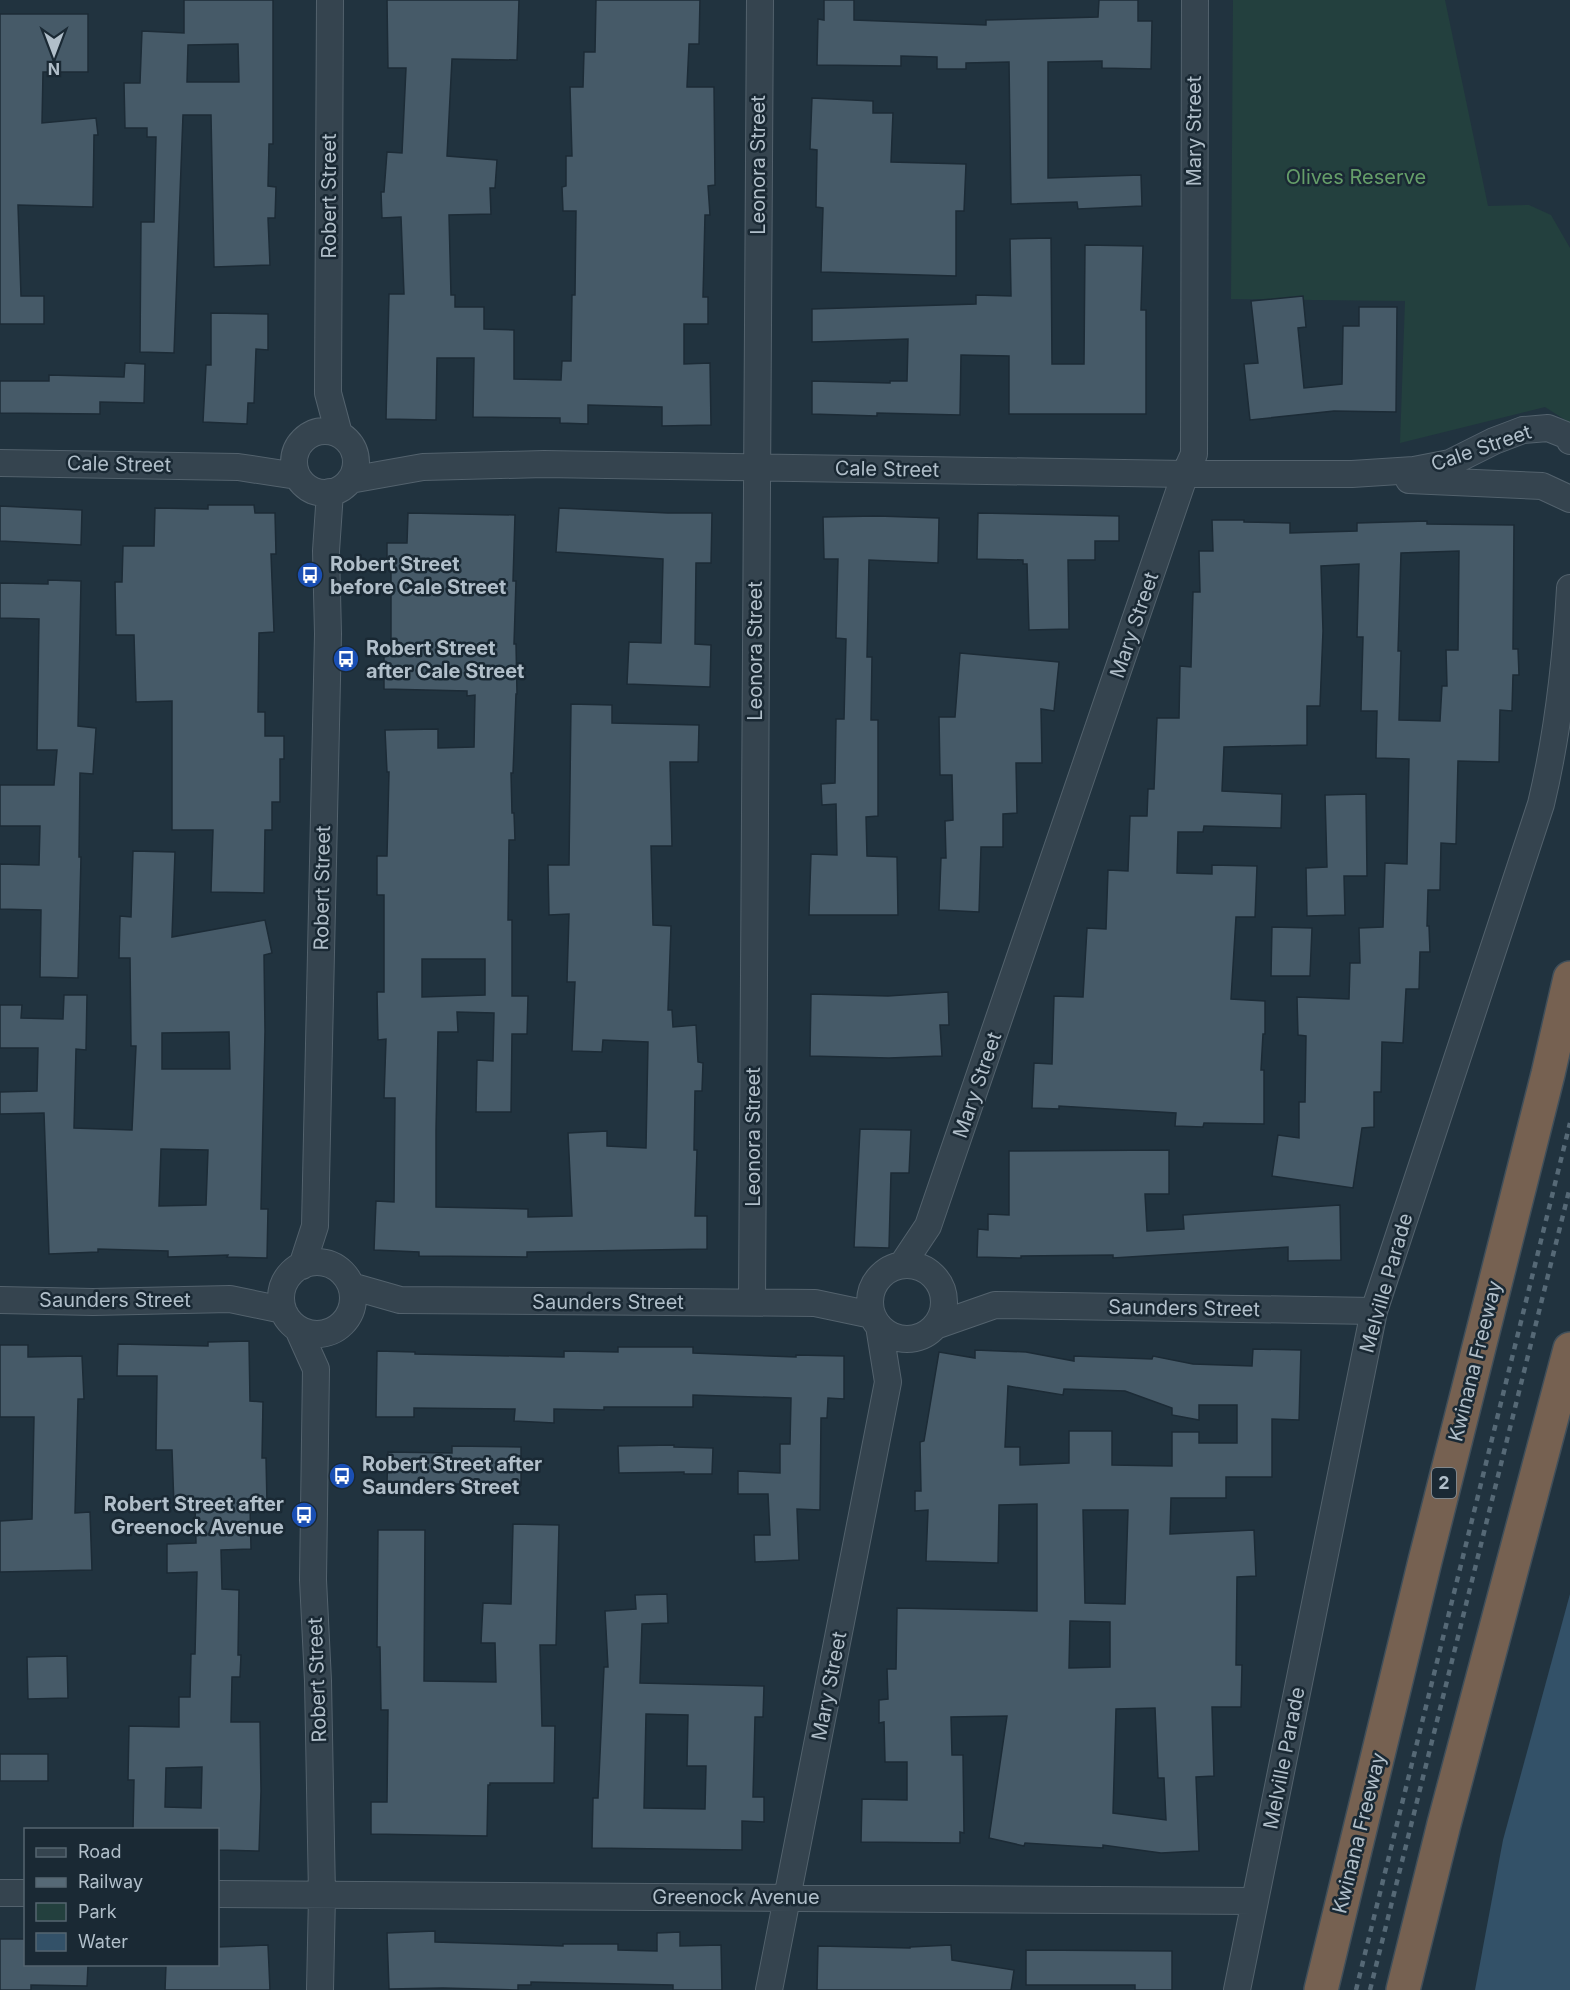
<svg xmlns="http://www.w3.org/2000/svg" width="1570" height="1990" font-family="Inter,sans-serif">
<style>
.green{fill:#23403e}
.water{fill:#335168}
.building{fill:#465a68;stroke:#1c2b36;stroke-width:1.5;fill-rule:evenodd}
.lines{fill:none;stroke-linecap:round;stroke-linejoin:round}
.street-casing{stroke:#53626d;stroke-width:28}
.highway-casing{stroke:#404f5a;stroke-width:36}
.street{stroke:#35444f;stroke-width:26}
.highway{stroke:#766151;stroke-width:33}
.rail{stroke:#566976;stroke-width:4.5;stroke-dasharray:6 6;stroke-linecap:butt}
.labels{text-anchor:middle;stroke-width:5;stroke-linejoin:round;paint-order:stroke}
.shield{fill:#1a2934;stroke:#84929d;stroke-width:1.5}
.shield-label{font-size:18px;font-weight:bold;fill:#b1bfca}
.street-label{font-size:20px;fill:#b1bfca;stroke:#1a2934}
.park-label{font-size:20px;fill:#659e69;stroke:#1a2934}
.poi-label{font-size:20px;font-weight:bold;fill:#b1bfca;stroke:#1a2934;text-anchor:start}
</style>
<rect width="100%" height="100%" fill="#21333f"/>
<path class="green" d="M 1233,0 L 1445,0 L 1488,206 L 1529,205 L 1551,215 L 1570,248 L 1570,423 L 1545,407 L 1400,443 L 1405,301 L 1231,299 Z"/>
<path class="water" d="M 1570,1594 L 1570,1990 L 1475,1990 L 1503,1840 Z"/>
<path class="building" d="M 184,0 L 273,0 L 273,144 L 269,144 L 268,186 L 276,187 L 275,218 L 268,218 L 270,265 L 214,267 L 211,115 L 183,115 L 174,353 L 140,352 L 141,222 L 154,222 L 156,137 L 147,137 L 147,128 L 125,128 L 124,83 L 140,83 L 142,31 L 184,33 ZM 238,44 L 239,82 L 187,82 L 188,45 Z
M 387,0 L 519,0 L 517,60 L 452,59 L 447,156 L 497,160 L 495,188 L 490,188 L 491,214 L 449,215 L 451,295 L 455,295 L 455,307 L 484,307 L 484,329 L 514,330 L 514,379 L 561,380 L 562,361 L 571,361 L 572,295 L 575,295 L 576,211 L 563,211 L 562,187 L 566,186 L 566,156 L 572,156 L 570,87 L 583,87 L 584,52 L 595,52 L 596,0 L 700,0 L 699,44 L 689,44 L 687,87 L 714,87 L 715,185 L 708,186 L 710,215 L 705,215 L 703,297 L 708,297 L 708,324 L 684,324 L 684,364 L 710,363 L 711,425 L 662,426 L 662,407 L 588,405 L 588,424 L 560,423 L 560,418 L 473,417 L 474,358 L 437,358 L 436,420 L 386,419 L 389,294 L 404,294 L 401,217 L 382,218 L 381,192 L 384,192 L 387,152 L 402,153 L 406,68 L 388,68 Z
M 824,0 L 854,0 L 854,20 L 986,25 L 986,20 L 1098,17 L 1099,0 L 1138,0 L 1138,21 L 1152,21 L 1151,69 L 1102,68 L 1102,61 L 1048,62 L 1048,178 L 1141,175 L 1142,206 L 1078,209 L 1077,202 L 1011,204 L 1009,62 L 966,63 L 966,69 L 937,69 L 937,57 L 901,56 L 901,66 L 817,65 L 818,19 L 824,20 Z
M 0,14 L 88,14 L 88,72 L 43,72 L 42,123 L 96,118 L 98,135 L 94,135 L 93,207 L 18,205 L 21,296 L 44,296 L 44,324 L 0,324 Z
M 812,98 L 873,101 L 873,113 L 893,113 L 891,162 L 966,164 L 964,211 L 956,211 L 956,276 L 821,272 L 823,208 L 816,207 L 817,150 L 810,149 Z
M 1051,238 L 1052,364 L 1084,364 L 1085,245 L 1143,246 L 1141,310 L 1146,310 L 1146,414 L 1009,414 L 1009,356 L 961,355 L 960,415 L 877,413 L 877,416 L 812,414 L 812,381 L 890,383 L 890,381 L 907,381 L 908,339 L 812,342 L 812,309 L 976,304 L 976,295 L 1011,296 L 1010,239 Z
M 1303,296 L 1306,327 L 1298,328 L 1304,388 L 1342,384 L 1343,326 L 1359,326 L 1359,307 L 1397,307 L 1396,412 L 1334,411 L 1250,420 L 1244,364 L 1258,363 L 1251,301 Z
M 211,313 L 268,314 L 268,350 L 256,349 L 254,403 L 248,403 L 247,424 L 203,422 L 206,365 L 211,365 Z
M 125,363 L 145,364 L 144,403 L 100,402 L 100,414 L 0,413 L 0,381 L 49,381 L 49,375 L 124,377 Z
M 208,505 L 254,505 L 255,513 L 275,513 L 276,554 L 271,554 L 274,632 L 259,633 L 258,712 L 265,712 L 265,736 L 284,736 L 284,759 L 280,759 L 280,802 L 272,802 L 272,830 L 265,830 L 264,893 L 211,892 L 213,830 L 172,830 L 172,701 L 136,702 L 134,635 L 116,635 L 115,582 L 122,582 L 123,546 L 154,546 L 155,508 L 208,509 Z
M 0,506 L 82,510 L 81,545 L 0,541 Z
M 559,508 L 668,513 L 712,513 L 711,563 L 696,563 L 695,644 L 711,645 L 710,687 L 627,684 L 629,642 L 661,643 L 663,559 L 556,552 Z
M 408,513 L 515,515 L 513,581 L 516,581 L 514,644 L 516,644 L 517,694 L 516,694 L 513,773 L 511,773 L 512,813 L 514,813 L 515,840 L 509,840 L 508,920 L 512,920 L 512,996 L 528,996 L 527,1034 L 512,1034 L 511,1112 L 476,1112 L 477,1060 L 493,1061 L 494,1013 L 457,1012 L 458,1032 L 438,1032 L 436,1130 L 436,1207 L 528,1209 L 528,1217 L 572,1216 L 568,1133 L 607,1131 L 607,1146 L 646,1148 L 648,1042 L 603,1040 L 602,1052 L 572,1051 L 575,982 L 567,982 L 569,914 L 549,915 L 548,865 L 569,865 L 571,704 L 612,705 L 612,723 L 699,725 L 698,762 L 670,762 L 672,846 L 651,846 L 653,925 L 671,926 L 668,1010 L 672,1010 L 673,1027 L 696,1025 L 698,1062 L 703,1063 L 702,1091 L 695,1091 L 694,1150 L 697,1150 L 695,1216 L 707,1216 L 707,1249 L 527,1252 L 527,1257 L 419,1256 L 419,1252 L 374,1250 L 376,1201 L 394,1202 L 395,1098 L 384,1098 L 386,1039 L 378,1040 L 377,992 L 384,992 L 384,895 L 377,895 L 377,856 L 387,856 L 389,772 L 387,772 L 385,730 L 438,729 L 438,748 L 474,747 L 475,695 L 467,696 L 467,691 L 384,689 L 384,643 L 391,643 L 391,561 L 387,561 L 387,543 L 407,543 ZM 422,959 L 485,959 L 485,995 L 422,997 Z
M 978,513 L 1119,516 L 1119,541 L 1095,541 L 1095,560 L 1068,560 L 1069,629 L 1029,630 L 1027,564 L 1023,564 L 1023,560 L 977,559 Z
M 877,516 L 939,518 L 938,563 L 869,560 L 867,657 L 872,657 L 871,720 L 878,720 L 878,816 L 866,817 L 867,856 L 897,857 L 898,915 L 809,915 L 811,854 L 837,855 L 836,804 L 822,805 L 821,784 L 835,783 L 836,719 L 844,719 L 846,639 L 836,638 L 838,559 L 824,559 L 823,517 Z
M 1212,520 L 1244,520 L 1244,522 L 1290,523 L 1290,533 L 1357,531 L 1357,523 L 1427,521 L 1427,524 L 1514,525 L 1513,649 L 1518,649 L 1519,675 L 1513,675 L 1512,711 L 1500,710 L 1499,762 L 1458,761 L 1456,844 L 1441,843 L 1440,890 L 1428,890 L 1427,926 L 1429,926 L 1430,952 L 1420,952 L 1419,989 L 1406,989 L 1403,1043 L 1382,1042 L 1381,1092 L 1374,1092 L 1374,1127 L 1362,1128 L 1353,1188 L 1272,1176 L 1278,1135 L 1299,1138 L 1299,1102 L 1305,1102 L 1306,1036 L 1298,1035 L 1297,997 L 1349,999 L 1350,963 L 1360,963 L 1359,928 L 1383,927 L 1385,863 L 1407,864 L 1409,759 L 1376,758 L 1377,711 L 1361,711 L 1363,637 L 1357,637 L 1359,564 L 1321,566 L 1323,631 L 1320,706 L 1307,706 L 1307,745 L 1224,747 L 1222,791 L 1282,794 L 1281,828 L 1204,826 L 1203,832 L 1178,832 L 1177,873 L 1212,874 L 1212,865 L 1257,866 L 1255,917 L 1236,917 L 1231,999 L 1265,1001 L 1265,1034 L 1263,1034 L 1261,1070 L 1264,1070 L 1264,1124 L 1204,1123 L 1203,1127 L 1175,1126 L 1176,1113 L 1059,1106 L 1059,1109 L 1032,1108 L 1034,1063 L 1052,1064 L 1054,996 L 1083,997 L 1087,928 L 1106,929 L 1108,870 L 1128,871 L 1130,816 L 1147,816 L 1148,789 L 1154,789 L 1157,718 L 1179,718 L 1180,666 L 1191,667 L 1193,592 L 1200,592 L 1199,551 L 1213,551 ZM 1459,551 L 1458,650 L 1446,650 L 1447,686 L 1442,686 L 1440,721 L 1399,720 L 1401,651 L 1398,651 L 1401,553 Z
M 48,580 L 81,581 L 78,726 L 96,728 L 93,774 L 80,773 L 79,857 L 81,857 L 78,978 L 40,977 L 41,910 L 0,909 L 0,864 L 39,865 L 40,826 L 0,826 L 0,785 L 54,785 L 57,750 L 37,750 L 39,619 L 0,618 L 0,583 L 48,584 Z
M 960,653 L 1059,662 L 1054,711 L 1041,709 L 1042,763 L 1016,763 L 1017,813 L 1003,814 L 1003,847 L 981,847 L 979,912 L 939,910 L 941,858 L 946,858 L 945,821 L 953,820 L 952,775 L 940,775 L 939,717 L 955,717 Z
M 1366,794 L 1367,876 L 1344,876 L 1345,915 L 1307,916 L 1306,868 L 1327,867 L 1325,795 Z
M 133,851 L 175,852 L 172,937 L 265,920 L 272,953 L 264,955 L 265,1031 L 261,1209 L 268,1209 L 267,1258 L 227,1257 L 228,1255 L 168,1257 L 168,1251 L 98,1249 L 98,1252 L 49,1254 L 44,1113 L 0,1114 L 0,1092 L 37,1091 L 38,1048 L 0,1048 L 0,1005 L 22,1005 L 21,1018 L 63,1019 L 64,995 L 87,995 L 86,1050 L 76,1049 L 74,1128 L 132,1130 L 136,1046 L 131,1046 L 130,958 L 119,958 L 120,916 L 131,917 ZM 229,1032 L 230,1069 L 162,1069 L 162,1033 ZM 161,1149 L 208,1150 L 206,1205 L 159,1206 Z
M 1272,927 L 1312,928 L 1310,976 L 1271,976 Z
M 948,992 L 949,1025 L 940,1025 L 942,1056 L 889,1058 L 810,1056 L 811,994 L 888,996 Z
M 860,1129 L 911,1130 L 909,1173 L 891,1173 L 889,1248 L 854,1247 Z
M 1169,1150 L 1169,1194 L 1145,1194 L 1147,1231 L 1184,1229 L 1183,1215 L 1340,1205 L 1341,1260 L 1288,1261 L 1288,1247 L 1113,1258 L 1113,1255 L 1021,1256 L 1021,1258 L 977,1257 L 978,1229 L 988,1230 L 988,1214 L 1009,1215 L 1009,1151 Z
M 249,1341 L 250,1401 L 263,1402 L 262,1458 L 266,1458 L 267,1504 L 250,1505 L 251,1549 L 221,1550 L 222,1589 L 239,1590 L 238,1655 L 241,1655 L 240,1677 L 232,1677 L 231,1722 L 260,1722 L 261,1791 L 259,1851 L 218,1850 L 218,1830 L 133,1830 L 134,1780 L 128,1780 L 129,1726 L 179,1727 L 179,1697 L 190,1697 L 191,1654 L 195,1654 L 197,1572 L 167,1573 L 167,1544 L 196,1543 L 195,1506 L 174,1506 L 172,1450 L 156,1450 L 157,1376 L 117,1376 L 118,1344 L 208,1346 L 208,1342 ZM 202,1767 L 201,1808 L 165,1807 L 166,1768 Z
M 0,1345 L 28,1345 L 28,1357 L 82,1356 L 84,1399 L 78,1399 L 75,1513 L 90,1512 L 92,1570 L 0,1572 L 0,1521 L 32,1519 L 34,1417 L 0,1417 Z
M 618,1347 L 693,1347 L 693,1353 L 796,1357 L 796,1355 L 844,1356 L 844,1399 L 828,1398 L 827,1418 L 821,1418 L 820,1510 L 797,1509 L 799,1560 L 755,1562 L 754,1535 L 770,1535 L 768,1494 L 738,1494 L 738,1471 L 780,1473 L 780,1444 L 790,1444 L 791,1398 L 693,1395 L 693,1407 L 604,1407 L 604,1410 L 554,1409 L 554,1423 L 514,1421 L 515,1409 L 414,1408 L 414,1417 L 376,1417 L 377,1351 L 415,1352 L 415,1354 L 564,1357 L 564,1351 L 618,1352 Z
M 1253,1349 L 1301,1350 L 1299,1420 L 1272,1419 L 1272,1477 L 1226,1477 L 1226,1498 L 1171,1498 L 1170,1534 L 1254,1530 L 1256,1576 L 1237,1577 L 1236,1665 L 1242,1665 L 1241,1707 L 1212,1707 L 1214,1776 L 1196,1777 L 1199,1851 L 1161,1853 L 1103,1845 L 1103,1848 L 1025,1843 L 1024,1846 L 989,1838 L 1007,1716 L 951,1717 L 952,1755 L 963,1755 L 964,1833 L 960,1832 L 960,1843 L 861,1842 L 862,1799 L 907,1800 L 907,1762 L 885,1762 L 884,1722 L 879,1723 L 879,1700 L 888,1699 L 887,1669 L 896,1669 L 897,1608 L 1037,1611 L 1037,1504 L 999,1505 L 998,1563 L 926,1561 L 928,1510 L 915,1511 L 915,1491 L 921,1491 L 920,1442 L 924,1441 L 939,1352 L 975,1358 L 975,1350 L 1026,1352 L 1074,1361 L 1074,1356 L 1152,1359 L 1153,1356 L 1193,1364 L 1252,1366 ZM 1008,1386 L 1063,1395 L 1064,1389 L 1125,1391 L 1172,1408 L 1172,1415 L 1199,1420 L 1199,1405 L 1237,1405 L 1237,1443 L 1199,1443 L 1199,1432 L 1172,1432 L 1172,1466 L 1112,1465 L 1112,1431 L 1069,1431 L 1069,1463 L 1020,1465 L 1020,1447 L 1005,1447 ZM 1083,1510 L 1128,1510 L 1125,1604 L 1085,1603 ZM 1070,1621 L 1110,1622 L 1110,1667 L 1069,1668 ZM 1155,1708 L 1158,1778 L 1164,1778 L 1166,1820 L 1113,1813 L 1116,1709 Z
M 674,1445 L 674,1447 L 713,1448 L 712,1474 L 684,1474 L 684,1472 L 619,1473 L 618,1446 Z
M 452,1446 L 521,1447 L 521,1485 L 387,1483 L 388,1452 L 452,1453 Z
M 513,1524 L 559,1525 L 556,1645 L 540,1645 L 542,1726 L 555,1726 L 554,1783 L 490,1783 L 490,1785 L 488,1785 L 487,1836 L 371,1834 L 371,1802 L 387,1802 L 388,1710 L 381,1710 L 380,1647 L 377,1647 L 378,1530 L 425,1530 L 424,1681 L 496,1682 L 495,1643 L 481,1643 L 483,1603 L 511,1604 Z
M 667,1594 L 668,1623 L 642,1624 L 640,1683 L 764,1686 L 763,1717 L 755,1717 L 753,1797 L 764,1797 L 764,1822 L 742,1821 L 742,1850 L 592,1848 L 593,1798 L 598,1798 L 604,1667 L 608,1667 L 605,1611 L 636,1609 L 635,1595 ZM 646,1714 L 688,1715 L 687,1766 L 706,1766 L 705,1809 L 644,1808 Z
M 67,1656 L 68,1698 L 28,1699 L 27,1657 Z
M 0,1754 L 48,1754 L 48,1781 L 0,1781 Z
M 435,1931 L 435,1942 L 563,1946 L 563,1944 L 618,1944 L 618,1950 L 657,1951 L 657,1933 L 680,1932 L 680,1946 L 721,1945 L 722,1990 L 673,1990 L 673,1985 L 531,1982 L 531,1985 L 518,1985 L 518,1990 L 443,1988 L 389,1989 L 387,1933 Z
M 0,1939 L 26,1939 L 26,1965 L 88,1965 L 87,1986 L 31,1985 L 31,1990 L 0,1990 Z
M 268,1945 L 270,1990 L 165,1990 L 166,1965 L 218,1965 L 218,1947 Z
M 951,1945 L 952,1960 L 1014,1970 L 1011,1990 L 817,1990 L 818,1946 L 910,1948 L 910,1947 Z
M 1026,1950 L 1172,1951 L 1172,1990 L 1135,1990 L 1135,1985 L 1026,1985 Z"/>
<g class="lines">
<g class="street-casing">
<path id="street" d="M 330,0 L 328,393 L 339,434
M294 462a31 31 0 1 1 62 0a31 31 0 1 1-62 0Z
M 0,463 L 238,467 L 297,476
M 350,480 L 423,467 L 544,464 L 1185,474 L 1352,474 L 1414,470 L 1450,463 L 1494,441 L 1523,430 L 1548,428 L 1568,436 L 1570,441
M 1409,480 L 1542,486 L 1570,499
M281 1298a36 36 0 1 1 72 0a36 36 0 1 1-72 0Z
M 902,1265 L 928,1226 L 1185,474 L 1194,454 L 1195,0
M870 1302a37 37 0 1 1 74 0a37 37 0 1 1-74 0Z
M 302,1266 L 315,1226 L 328,634 L 326,551 L 330,492
M 351,1286 L 400,1300 L 815,1303 L 872,1315
M 0,1300 L 93,1302 L 230,1299 L 283,1310
M 752,1302 L 760,0
M 935,1326 L 995,1305 L 1374,1311
M 298,1329 L 316,1369 L 313,1580 L 318,1681 L 322,1895 L 320,1990
M 0,1893 L 26,1893
M 218,1894 L 1255,1901
M 769,1990 L 888,1382 L 879,1326
M 1237,1990 L 1374,1311 L 1541,804 C 1558,733 1566,661 1570,588"/>
</g>
<g class="highway-casing">
<path id="highway" d="M 1321,1990 L 1425,1561 L 1548,1074 L 1570,978
M 1403,1990 L 1444,1824 L 1570,1349"/>
</g>
<use href="#street" class="street"/>
<use href="#highway" class="highway"/>
<path class="rail" d="M 1356,1990 L 1570,1123
M 1370,1990 L 1570,1187"/>
</g>
<defs>
<g id="bus-disc" transform="scale(1.35)"><circle r="9.5" fill="#1a4fb4" stroke="#1a2934"/><path d="M-5-6H5V4H4V6H2V4H-2V6H-4V4H-5ZM-3.5-4V0h7V-4ZM-3.5 1.2v1.5H-2V1.2ZM2 1.2v1.5H3.5V1.2Z" fill="#fff"/></g>
</defs>
<g fill-rule="evenodd">
<use href="#bus-disc" x="310" y="575"/>
<use href="#bus-disc" x="346" y="659"/>
<use href="#bus-disc" x="342" y="1476"/>
<use href="#bus-disc" x="304" y="1515"/>
</g>
<g class="labels">
<rect class="shield" x="1432" y="1468" width="24" height="30" rx="4.5"/>
<g class="shield-label">
<text x="1444" y="1489">2</text>
</g>
<g class="street-label">
<text transform="translate(1194 131) rotate(-90)" y="7">Mary Street</text>
<text transform="translate(758 165) rotate(-90)" y="7">Leonora Street</text>
<text transform="translate(329 196) rotate(-90)" y="7">Robert Street</text>
<text transform="translate(1481 448) rotate(-19)" y="7">Cale Street</text>
<text transform="translate(119 464) rotate(1)" y="7">Cale Street</text>
<text transform="translate(887 469) rotate(1)" y="7">Cale Street</text>
<text transform="translate(1134 625) rotate(-71)" y="7">Mary Street</text>
<text transform="translate(755 651) rotate(-90)" y="7">Leonora Street</text>
<text transform="translate(322 888) rotate(-89)" y="7">Robert Street</text>
<text transform="translate(977 1085) rotate(-71)" y="7">Mary Street</text>
<text transform="translate(753 1137) rotate(-90)" y="7">Leonora Street</text>
<text transform="translate(1386 1283) rotate(-74)" y="7">Melville Parade</text>
<text x="115" y="1307">Saunders Street</text>
<text x="608" y="1309">Saunders Street</text>
<text transform="translate(1184 1308) rotate(1)" y="7">Saunders Street</text>
<text transform="translate(1475 1361) rotate(-76)" y="7">Kwinana Freeway</text>
<text transform="translate(317 1680) rotate(-92)" y="7">Robert Street</text>
<text transform="translate(829 1686) rotate(-79)" y="7">Mary Street</text>
<text transform="translate(1284 1758) rotate(-79)" y="7">Melville Parade</text>
<text transform="translate(1359 1833) rotate(-76)" y="7">Kwinana Freeway</text>
<text x="736" y="1904">Greenock Avenue</text>
</g>
<g class="park-label">
<text x="1356" y="184">Olives Reserve</text>
</g>
<g class="poi-label">
<text x="330" y="571">Robert Street<tspan x="330" dy="23">before Cale Street</tspan></text>
<text x="366" y="655">Robert Street<tspan x="366" dy="23">after Cale Street</tspan></text>
<text x="362" y="1471">Robert Street after<tspan x="362" dy="23">Saunders Street</tspan></text>
<text x="284" y="1511" text-anchor="end">Robert Street after<tspan x="284" dy="23">Greenock Avenue</tspan></text>
</g>
</g>
<rect x="24" y="1828" width="195" height="138" fill="#1a2934" stroke="#566570" stroke-width="1.5"/>
<rect x="36" y="1848" width="30" height="9" fill="#35444f" stroke="#566570" stroke-width="1.5"/>
<text x="78" y="1858" font-size="18" fill="#b1bfca">Road</text>
<rect x="36" y="1878" width="30" height="9" fill="#566976" stroke="#566570" stroke-width="1.5"/>
<text x="78" y="1888" font-size="18" fill="#b1bfca">Railway</text>
<rect x="36" y="1903" width="30" height="18" fill="#23403e" stroke="#566570" stroke-width="1.5"/>
<text x="78" y="1918" font-size="18" fill="#b1bfca">Park</text>
<rect x="36" y="1933" width="30" height="18" fill="#335168" stroke="#566570" stroke-width="1.5"/>
<text x="78" y="1948" font-size="18" fill="#b1bfca">Water</text>
<g transform="translate(54 54) rotate(180)" stroke="#1a2934" stroke-width="4.5" paint-order="stroke">
<path d="M0-4.5L10 22L0 15L-10 22Z" fill="#b1bfca"/>
<text y="-9" font-size="16" font-weight="bold" text-anchor="middle" fill="#b1bfca">N</text>
</g>
</svg>
